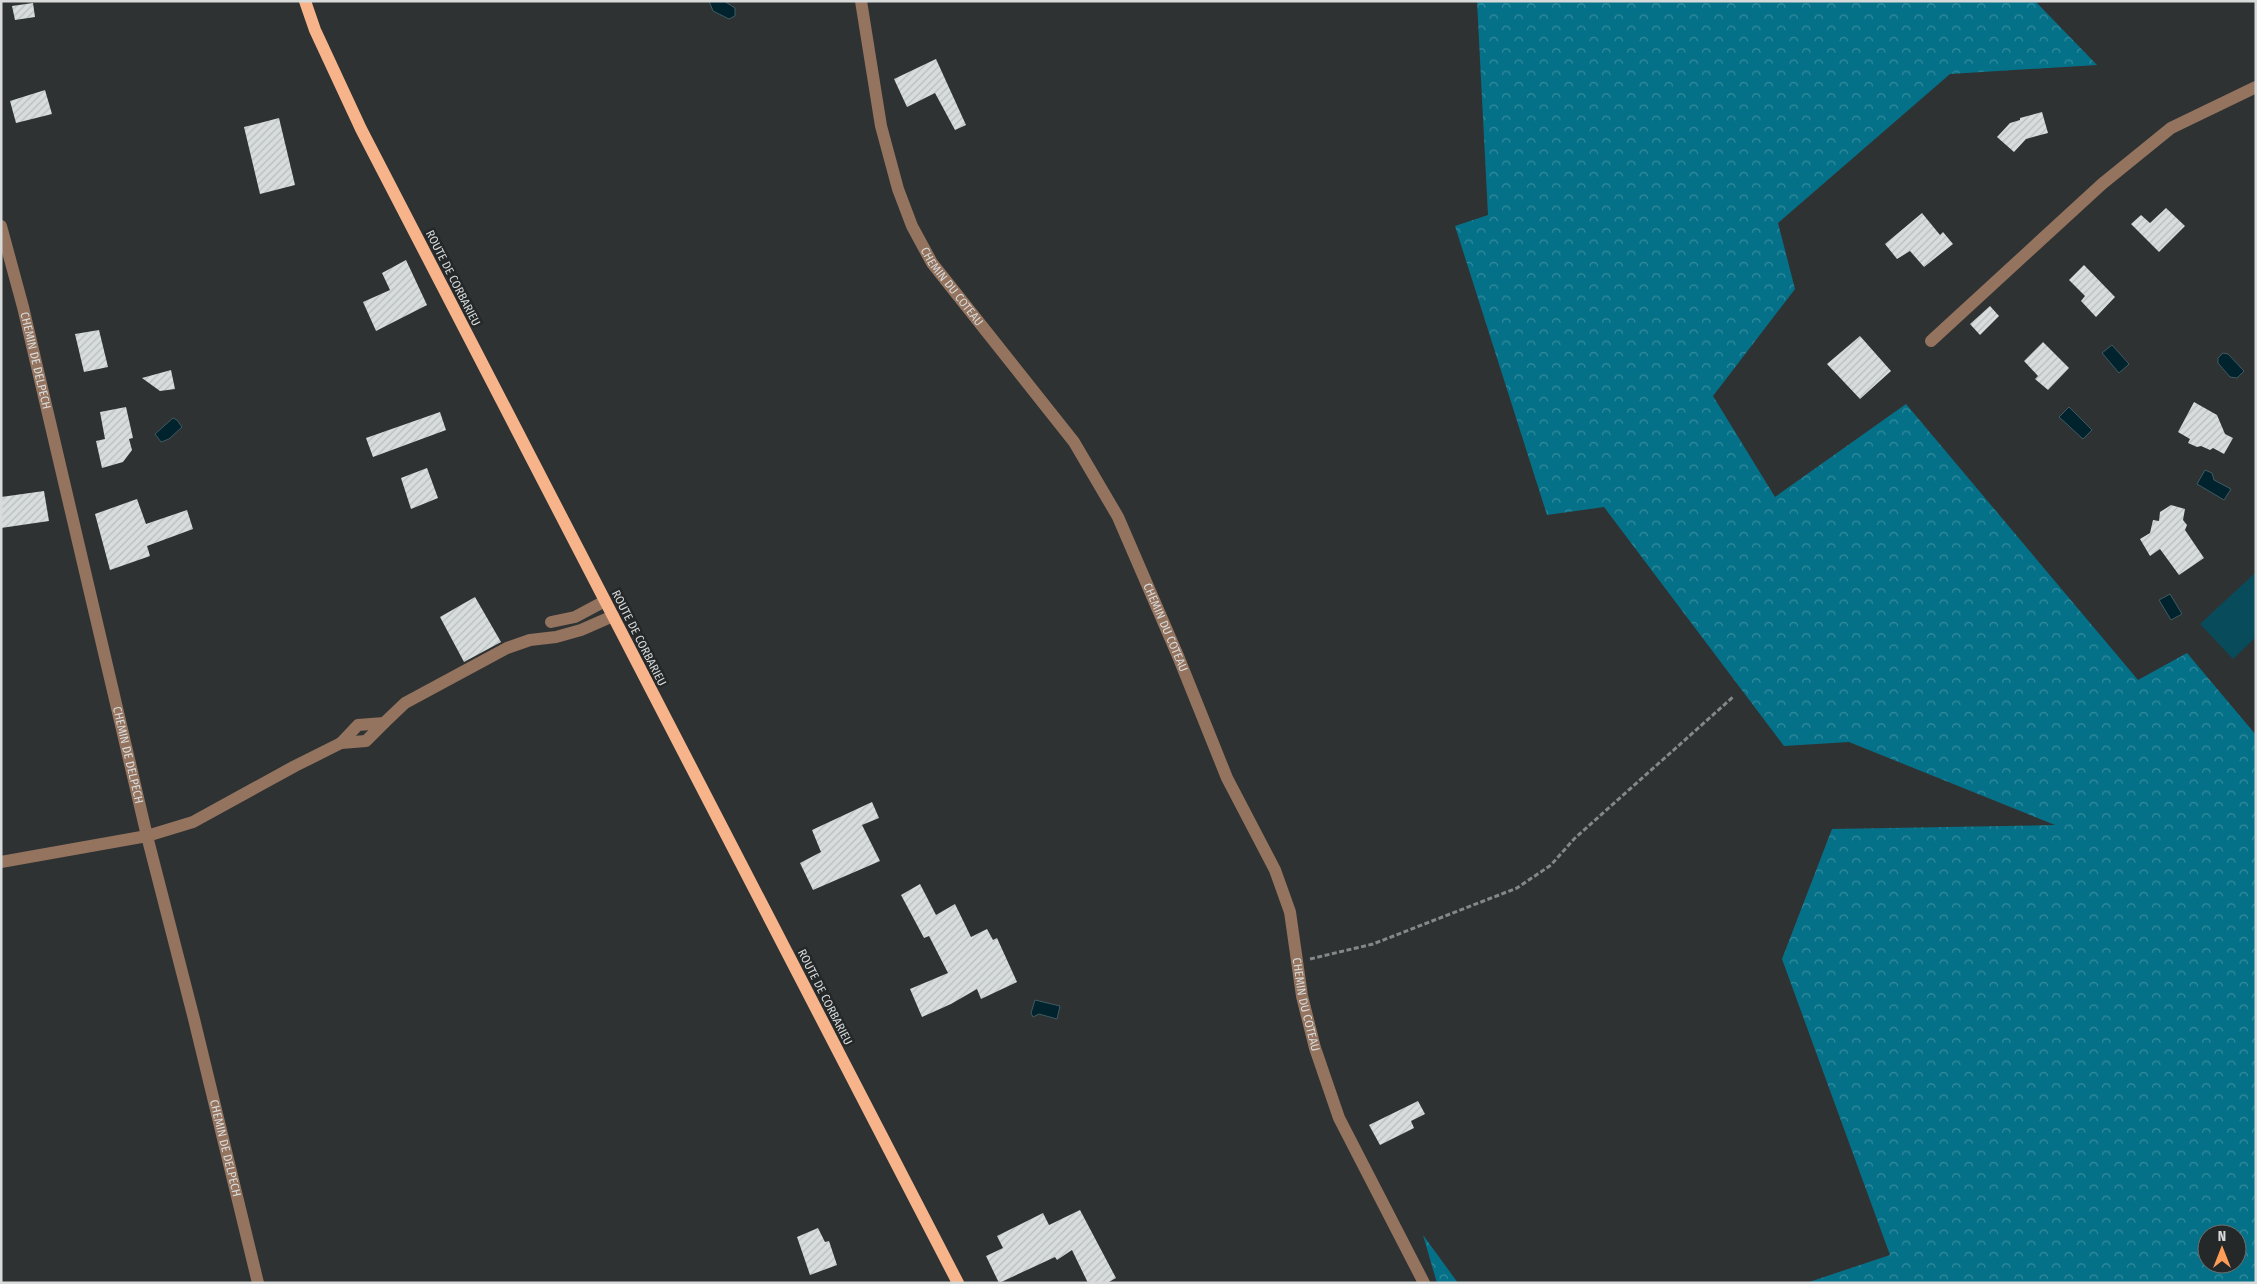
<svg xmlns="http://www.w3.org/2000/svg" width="2257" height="1284" font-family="'Fira Sans Condensed',sans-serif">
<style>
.forest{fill:url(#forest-crowns);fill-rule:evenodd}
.park{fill:#084b5a}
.water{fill:#00232d;stroke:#415a61}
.building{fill:url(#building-hatch)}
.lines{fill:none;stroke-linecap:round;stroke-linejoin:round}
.path{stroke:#858788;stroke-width:3;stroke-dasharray:5 2.5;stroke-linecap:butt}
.minor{stroke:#94745f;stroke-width:12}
.major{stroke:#f7b48a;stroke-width:12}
.labels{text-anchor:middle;stroke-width:5;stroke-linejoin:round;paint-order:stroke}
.street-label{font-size:12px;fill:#d9dbdb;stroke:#252829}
</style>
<defs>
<pattern id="forest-crowns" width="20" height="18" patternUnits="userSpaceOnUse" patternTransform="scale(1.25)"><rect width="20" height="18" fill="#057188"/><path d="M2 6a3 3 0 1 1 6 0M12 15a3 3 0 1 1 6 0" fill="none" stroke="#358b9e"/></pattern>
<pattern id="building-hatch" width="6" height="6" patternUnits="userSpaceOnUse" patternTransform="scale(1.25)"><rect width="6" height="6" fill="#d7dcdd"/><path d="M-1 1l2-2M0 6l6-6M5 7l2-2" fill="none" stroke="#b9bdbe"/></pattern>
</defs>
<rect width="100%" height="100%" fill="#2f3233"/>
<path class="forest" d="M 1477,1 L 2035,1 L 2097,65 L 1950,74 L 1778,223 L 1795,289 L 1713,396 L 1775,497 L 1906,404 L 2138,680 L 2187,653 L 2256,735 L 2256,1283 L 1806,1283 L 1890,1255 L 1782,959 L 1832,829 L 2055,825 L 1849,742 L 1784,746 L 1604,507 L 1547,515 L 1455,226 L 1488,215 ZM 2207,1234 L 2237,1234 L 2237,1264 L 2207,1264 Z
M 1423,1235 L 1458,1283 L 1437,1283 Z"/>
<path class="park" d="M 2256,572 L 2256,637 L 2233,659 L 2200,624 Z"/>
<path class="water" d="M 709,1 L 724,1 L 735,8 L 735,16 L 729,19 L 713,11 Z
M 2112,345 L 2129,364 L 2119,373 L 2102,353 Z
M 2223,353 L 2228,354 L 2244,371 L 2237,378 L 2230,377 L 2218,363 L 2218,358 Z
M 2069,407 L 2092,430 L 2083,439 L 2059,417 Z
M 173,418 L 177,420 L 182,427 L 169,439 L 161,442 L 155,434 Z
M 2205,470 L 2212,473 L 2214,480 L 2231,489 L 2224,500 L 2197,484 Z
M 2170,594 L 2182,614 L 2171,620 L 2159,600 Z
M 1035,1000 L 1060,1006 L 1057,1019 L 1039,1014 L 1033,1017 L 1031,1013 Z"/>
<path class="building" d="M 33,3 L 35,17 L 15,20 L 12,6 Z
M 936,59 L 966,125 L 955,130 L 935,93 L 907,107 L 894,79 Z
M 45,90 L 52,114 L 16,123 L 10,101 Z
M 2042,112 L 2048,133 L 2026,139 L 2014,152 L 1997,137 L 2010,123 L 2020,120 L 2020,118 Z
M 279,118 L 295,185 L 260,194 L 244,127 Z
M 2166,208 L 2185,226 L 2159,252 L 2131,224 L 2141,215 L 2150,223 Z
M 1922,213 L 1940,235 L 1943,232 L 1953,244 L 1924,267 L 1910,251 L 1897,259 L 1885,244 Z
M 406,260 L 427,305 L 376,331 L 363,302 L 390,290 L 382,273 Z
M 2084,265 L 2115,297 L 2096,317 L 2081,301 L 2085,296 L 2069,280 Z
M 1990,306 L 1999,316 L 1980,335 L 1970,324 Z
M 99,330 L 108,367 L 84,372 L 75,334 Z
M 1860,336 L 1891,371 L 1860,399 L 1827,364 Z
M 2043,342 L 2069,368 L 2048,390 L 2035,379 L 2038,376 L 2024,361 Z
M 171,370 L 175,389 L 160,391 L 142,378 Z
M 2194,402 L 2217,415 L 2225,434 L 2233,438 L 2224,454 L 2213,448 L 2210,450 L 2201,446 L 2197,447 L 2188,443 L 2190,439 L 2178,432 Z
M 126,407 L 133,438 L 129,439 L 132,450 L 123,462 L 102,468 L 96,441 L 105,439 L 100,412 Z
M 440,412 L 446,430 L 373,457 L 366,438 Z
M 427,468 L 438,498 L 411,509 L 401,478 Z
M 44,491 L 49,521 L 1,528 L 1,497 Z
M 137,499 L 146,524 L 187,510 L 193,529 L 147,546 L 150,556 L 110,570 L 95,514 Z
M 2171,505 L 2185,509 L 2183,520 L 2187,525 L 2185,530 L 2204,558 L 2179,575 L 2160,549 L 2150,556 L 2140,539 L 2150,533 L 2153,520 L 2159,521 L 2160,512 Z
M 475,597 L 501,642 L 464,662 L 440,617 Z
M 872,802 L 879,818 L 862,825 L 880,861 L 813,890 L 800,863 L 821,852 L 812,830 Z
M 920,884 L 936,915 L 955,904 L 971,937 L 987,929 L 993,940 L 997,938 L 1017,982 L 981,999 L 977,989 L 951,1004 L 922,1017 L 910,989 L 948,973 L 929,936 L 924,938 L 901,895 Z
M 1418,1101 L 1425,1114 L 1411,1121 L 1414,1128 L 1380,1145 L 1369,1125 Z
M 1080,1210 L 1116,1278 L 1107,1283 L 1088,1283 L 1072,1250 L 1057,1260 L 1055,1257 L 999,1283 L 986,1256 L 1003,1248 L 997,1236 L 1043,1213 L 1049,1225 Z
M 818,1228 L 825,1242 L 829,1241 L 837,1265 L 810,1275 L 797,1237 Z"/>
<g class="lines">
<path class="path" d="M 1310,959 L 1373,944 L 1517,888 L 1551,865 L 1574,839 L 1733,697"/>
<g class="minor">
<path id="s1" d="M 861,1 L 881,126 L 898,189 L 912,226 L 932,263 L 1074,442 L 1118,517 L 1178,656 L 1227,778 L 1275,870 L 1290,912 L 1302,996 L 1315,1048 L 1339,1118 L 1424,1283"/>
<path id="s2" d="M 1,226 L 23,307 L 147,836 L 194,1019 L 258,1283"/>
<path d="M 1931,341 L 2102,184 L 2171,128 L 2256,87"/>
<path d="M 551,622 L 575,617 L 605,601"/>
<path d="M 341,743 L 366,741 L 384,723"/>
<path d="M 1,862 L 147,836 L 193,822 L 295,766 L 341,743 L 358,725 L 384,723 L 405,703 L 507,648 L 530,640 L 556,637 L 581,630 L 613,616"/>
</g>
<path class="major" d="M 305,1 L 315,30 L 361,129 L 958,1283"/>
</g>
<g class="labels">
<g class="street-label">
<text transform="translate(453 278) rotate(63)" y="4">ROUTE DE CORBARIEU</text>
<text dy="4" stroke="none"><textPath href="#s1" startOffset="304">CHEMIN DU COTEAU</textPath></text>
<text dy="4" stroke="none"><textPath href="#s2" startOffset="139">CHEMIN DE DELPECH</textPath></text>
<text dy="4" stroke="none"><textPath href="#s1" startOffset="709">CHEMIN DU COTEAU</textPath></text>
<text transform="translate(639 638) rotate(63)" y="4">ROUTE DE CORBARIEU</text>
<text dy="4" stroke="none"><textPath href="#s2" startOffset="544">CHEMIN DE DELPECH</textPath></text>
<text transform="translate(825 997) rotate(63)" y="4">ROUTE DE CORBARIEU</text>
<text dy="4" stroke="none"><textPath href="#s1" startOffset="1114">CHEMIN DU COTEAU</textPath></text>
<text dy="4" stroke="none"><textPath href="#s2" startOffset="949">CHEMIN DE DELPECH</textPath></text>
</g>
</g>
<rect width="2257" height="1284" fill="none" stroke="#d9dbdb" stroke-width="5"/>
<g transform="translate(2222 1249)"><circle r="24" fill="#252829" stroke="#6d7070"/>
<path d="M0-4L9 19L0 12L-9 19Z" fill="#fe9c58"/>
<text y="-8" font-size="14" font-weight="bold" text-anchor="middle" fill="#d9dbdb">N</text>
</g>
</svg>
